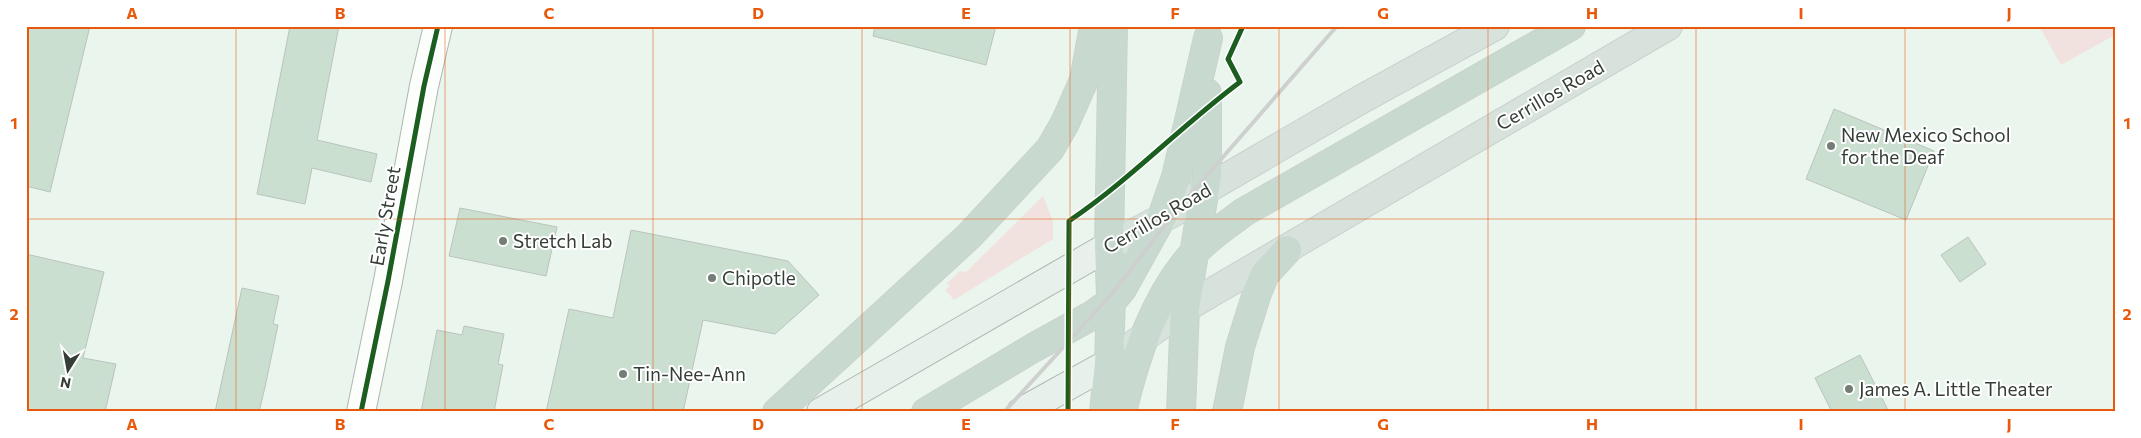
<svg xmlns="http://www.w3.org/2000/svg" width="2141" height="438" font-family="Commissioner,sans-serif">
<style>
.green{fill:#f2e2df}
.building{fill:#cadfd0;stroke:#bbc3bd}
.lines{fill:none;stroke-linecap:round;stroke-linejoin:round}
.minor-casing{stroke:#aeb6af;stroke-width:30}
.secondary-casing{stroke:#aeb6af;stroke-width:30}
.primary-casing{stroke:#ccd1cd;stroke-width:30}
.trunk-casing{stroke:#ccd1cd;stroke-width:30}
.minor{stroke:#fcfefc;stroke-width:28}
.secondary{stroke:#e8f0ec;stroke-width:28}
.primary{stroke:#d6e2db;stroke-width:28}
.trunk{stroke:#c8dad0;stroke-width:28}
.rail{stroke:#cdd0ce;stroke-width:4}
.cycleway-casing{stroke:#fff;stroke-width:8}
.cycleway{stroke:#1b5e20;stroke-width:5}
.grid{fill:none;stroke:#e8590c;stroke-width:1;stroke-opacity:0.55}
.poi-dot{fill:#747e77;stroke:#fff;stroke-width:2}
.labels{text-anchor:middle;stroke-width:4;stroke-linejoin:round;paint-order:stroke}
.street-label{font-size:19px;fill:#353d37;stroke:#fff}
.poi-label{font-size:19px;fill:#353d37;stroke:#fff;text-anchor:start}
.neatline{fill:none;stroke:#e8590c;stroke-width:2}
.grid-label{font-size:16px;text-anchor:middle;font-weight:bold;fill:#e8590c}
</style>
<rect width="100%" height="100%" fill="#eaf6ed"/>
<path class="green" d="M 2039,26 L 2115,26 L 2115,35 L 2061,65 Z
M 1043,196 L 1053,221 L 1053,239 L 954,300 L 945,290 L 950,285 L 946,284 L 960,271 L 966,272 Z"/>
<path class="building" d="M 26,26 L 90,26 L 50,192 L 26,186 Z
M 290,26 L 339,26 L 317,140 L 377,154 L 371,182 L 312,168 L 305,204 L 257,194 Z
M 875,26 L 996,26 L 986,65 L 873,36 Z
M 1834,109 L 1934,151 L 1906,220 L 1806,179 Z
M 460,208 L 557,227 L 546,276 L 449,256 Z
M 631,230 L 788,261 L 819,295 L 775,334 L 703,320 L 683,412 L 546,412 L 569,309 L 613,318 Z
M 1968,237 L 1986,264 L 1960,282 L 1941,255 Z
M 26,254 L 104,272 L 83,358 L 116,364 L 105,412 L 26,412 Z
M 242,288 L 279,296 L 273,324 L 278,325 L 265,387 L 259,412 L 215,412 Z
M 464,326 L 504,334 L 498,364 L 503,365 L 494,412 L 421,412 L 437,330 L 462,335 Z
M 1860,355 L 1889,412 L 1832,412 L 1815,378 Z"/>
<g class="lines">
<g class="minor-casing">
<path id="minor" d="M 361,412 L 388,281 L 424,86 L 438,26"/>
</g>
<g class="secondary-casing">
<path id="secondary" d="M 821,412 L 1109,246
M 1021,412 L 1109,363"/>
</g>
<g class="primary-casing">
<path id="primary" d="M 1109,246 L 1176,211 L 1205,190 L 1360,100 L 1495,26
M 1136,343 L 1185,308 L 1668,26"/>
</g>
<g class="trunk-casing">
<path id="trunk" d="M 777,412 L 969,236 L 1050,149 L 1065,123 L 1084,80 L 1094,26
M 926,412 L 1033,348 L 1091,316 L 1111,302 L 1122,289 L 1162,217 L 1176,177 L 1208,38
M 1104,412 L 1109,363 L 1111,295 L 1109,246 L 1113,26
M 1122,412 C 1135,357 1155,295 1194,253 C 1208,237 1227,225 1244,212 L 1571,26
M 1181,412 L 1185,308 L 1207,176 L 1207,93
M 1227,412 L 1240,347 L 1257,293 L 1265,274 L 1287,250"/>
</g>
<use href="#minor" class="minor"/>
<use href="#secondary" class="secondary"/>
<use href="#primary" class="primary"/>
<use href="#trunk" class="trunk"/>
<path class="rail" d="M 1004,412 L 1111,295 L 1176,211 L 1337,26"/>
<g class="cycleway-casing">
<path id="cycleway" d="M 361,412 L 388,281 L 424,86 L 438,26
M 1068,412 L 1069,221 C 1130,180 1181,126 1240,82 L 1228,59 L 1243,26"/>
</g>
<use href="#cycleway" class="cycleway"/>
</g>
<path class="grid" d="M 236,26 L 236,412M 445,26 L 445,412M 653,26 L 653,412M 862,26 L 862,412M 1070,26 L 1070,412M 1279,26 L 1279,412M 1488,26 L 1488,412M 1696,26 L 1696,412M 1905,26 L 1905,412M 26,219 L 2115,219"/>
<g class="poi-dot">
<circle cx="1831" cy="146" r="5"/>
<circle cx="503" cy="241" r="5"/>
<circle cx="712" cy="278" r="5"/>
<circle cx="623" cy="374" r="5"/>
<circle cx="1849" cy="389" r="5"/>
</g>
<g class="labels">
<g class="street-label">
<text transform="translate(1550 95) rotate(-30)" y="7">Cerrillos Road</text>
<text transform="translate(385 216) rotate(-80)" y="7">Early Street</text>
<text transform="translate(1157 218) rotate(-30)" y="7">Cerrillos Road</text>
</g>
<g class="poi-label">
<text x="1841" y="142">New Mexico School<tspan x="1841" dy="22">for the Deaf</tspan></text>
<text x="513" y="248">Stretch Lab</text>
<text x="722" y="285">Chipotle</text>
<text x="633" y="381">Tin-Nee-Ann</text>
<text x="1859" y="396">James A. Little Theater</text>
</g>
</g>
<rect width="2141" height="438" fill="none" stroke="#ffffff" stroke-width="55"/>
<g transform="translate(68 370) rotate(191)" stroke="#ffffff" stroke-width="4" paint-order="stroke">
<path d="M0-4L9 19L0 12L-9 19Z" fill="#353d37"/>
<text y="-8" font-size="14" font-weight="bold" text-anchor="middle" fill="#353d37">N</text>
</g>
<rect x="28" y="28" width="2086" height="382" class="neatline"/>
<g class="grid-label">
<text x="132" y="19">A</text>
<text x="340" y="19">B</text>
<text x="549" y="19">C</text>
<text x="758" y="19">D</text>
<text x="966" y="19">E</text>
<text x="1175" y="19">F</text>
<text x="1383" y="19">G</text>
<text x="1592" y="19">H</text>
<text x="1801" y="19">I</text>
<text x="2009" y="19">J</text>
<text x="14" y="129">1</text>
<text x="2127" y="129">1</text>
<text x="14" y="320">2</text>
<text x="2127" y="320">2</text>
<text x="132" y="430">A</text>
<text x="340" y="430">B</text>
<text x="549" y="430">C</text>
<text x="758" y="430">D</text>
<text x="966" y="430">E</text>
<text x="1175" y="430">F</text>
<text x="1383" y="430">G</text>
<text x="1592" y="430">H</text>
<text x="1801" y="430">I</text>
<text x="2009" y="430">J</text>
</g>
</svg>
